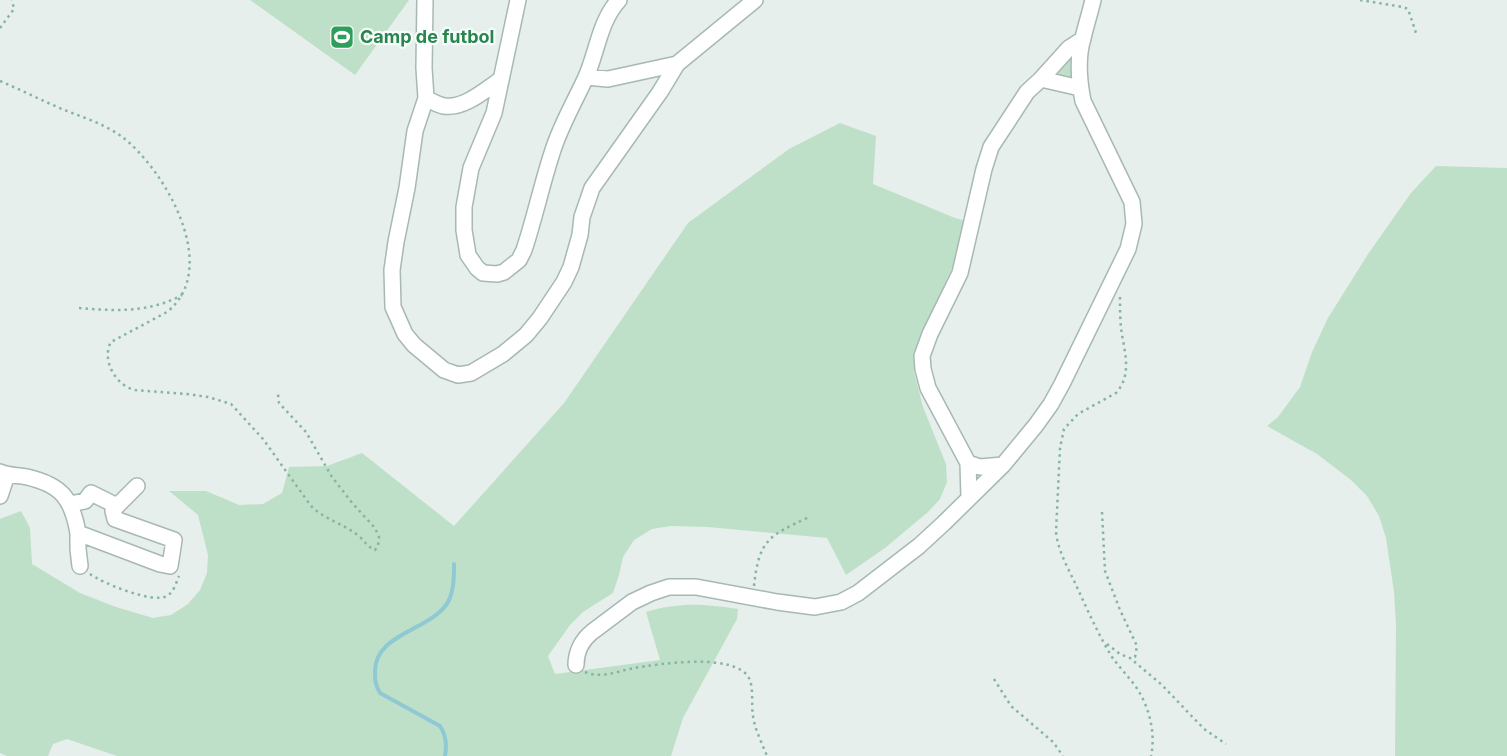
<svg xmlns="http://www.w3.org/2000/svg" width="1507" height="756" font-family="Inter,sans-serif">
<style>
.green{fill:#bfe0c8}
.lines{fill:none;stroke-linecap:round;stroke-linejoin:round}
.stream{stroke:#8ec9d4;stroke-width:4}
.minor-casing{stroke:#a8b8b2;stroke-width:18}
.path{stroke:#86b3a5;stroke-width:2.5;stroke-dasharray:2.5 4;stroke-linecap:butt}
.minor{stroke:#fff;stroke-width:15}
.labels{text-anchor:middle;stroke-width:4.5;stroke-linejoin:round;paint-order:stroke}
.leisure-label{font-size:18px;font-weight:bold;fill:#27864d;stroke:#f7fbf9;text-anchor:start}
</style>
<rect width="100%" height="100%" fill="#e6efeb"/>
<path class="green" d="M 250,0 L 409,0 L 355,75 Z
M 1074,53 L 1074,79 L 1055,75 L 1055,72 Z
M 840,123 L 876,136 L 873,184 L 955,218 L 963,220 L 957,257 L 929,318 L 914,372 L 923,407 L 946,464 L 947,482 L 940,499 L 928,512 L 885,548 L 846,575 L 827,538 L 708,527 L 671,526 L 652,529 L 634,540 L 623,557 L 619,575 L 613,593 L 583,612 L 570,625 L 548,656 L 555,674 L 660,660 L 646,612 C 681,602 702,604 738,609 L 737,619 L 683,718 L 671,756 L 117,756 L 67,739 L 53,744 L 48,756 L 7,756 L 0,753 L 0,519 L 21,511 L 30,528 L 32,564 L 80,593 L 116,607 L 153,618 L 171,615 L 188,604 L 200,590 L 207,573 L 208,555 L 198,515 L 169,491 L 206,491 L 239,505 L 263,504 L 282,493 L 289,467 L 327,466 L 362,453 L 454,526 L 564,403 L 688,223 L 789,149 Z
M 1436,166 L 1507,168 L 1507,756 L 1395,756 L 1396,626 L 1394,592 L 1386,538 L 1379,516 L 1367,496 L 1351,480 L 1317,454 L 1267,426 L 1278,417 L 1300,387 L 1312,352 L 1328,318 L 1368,254 L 1411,193 Z"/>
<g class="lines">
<path class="stream" d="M 445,756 C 447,745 446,735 440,726 L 380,693 C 375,685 375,680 375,671 C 375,633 432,630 448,602 C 454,591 454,576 454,564"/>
<g class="minor-casing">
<path id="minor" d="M 425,0 L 424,68 L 426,98 L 415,131 L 407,188 L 396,242 L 392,270 L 393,307 L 405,334 L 414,345 L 444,370 L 458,375 L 471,373 L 503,354 L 526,335 L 540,318 L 564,282 L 571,267 L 580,235 L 582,217 L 592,188 L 660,92 L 677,64 L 755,0
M 518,0 L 494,113 L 471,168 L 464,207 L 464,230 L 468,255 L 477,268 L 483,273 L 497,274 L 504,272 L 519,260 L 524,250 C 535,217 542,183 553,150 C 561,125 575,101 586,77 C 597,52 600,20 619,0
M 586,77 L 608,79 L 677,64
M 1041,79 L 1080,88
M 426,98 C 431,101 438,105 444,106 C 464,109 485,90 500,80
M 968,463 L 980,467 L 1003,465
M 0,472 C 9,476 18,475 27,477 C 62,485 72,499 78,533 L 160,564 L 170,566 L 174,540 L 115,519 L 113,511 L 117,506 L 91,493 L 85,501 L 70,504
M 0,496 L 7,475
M 969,498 L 968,463 L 928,388 L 923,369 L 922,356 L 930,334 L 960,273 L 984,169 L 991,147 L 1027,92 L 1041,79 L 1069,48 L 1083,39
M 117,506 L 137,486
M 78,533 L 78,549 L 80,566
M 576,665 C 576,652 582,640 592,632 L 632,602 L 651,593 L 669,587 L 696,587 L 777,602 L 815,607 L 841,602 L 858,593 L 919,546 L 944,523 L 1003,465 L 1036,425 L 1051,404 L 1062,384 L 1128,249 L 1134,224 L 1132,202 L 1083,101 C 1079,81 1077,58 1083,38 C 1086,25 1090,13 1093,0"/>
</g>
<path class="path" d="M 1360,0 L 1403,7 L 1408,9 L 1416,33
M 0,28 L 14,9 L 12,0
M 0,81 C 21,90 41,100 62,109 C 82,117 104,124 121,136 C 165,169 222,268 167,312 L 111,342 C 101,360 116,386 135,390 L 187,394 L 208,397 L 231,404 L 263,439 L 311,506 C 325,520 345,524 360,537 C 365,542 368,547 375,550 L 378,546 L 379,537 L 375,528 L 353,504 L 332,477 L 306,432 L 279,403 L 278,394
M 1120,297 C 1120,307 1120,318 1121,328 C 1124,351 1133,374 1116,393 L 1078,414 L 1064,429 L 1060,448 L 1056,532 C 1058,551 1068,568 1076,585 C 1087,609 1098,634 1112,657 C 1119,667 1128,676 1136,687 C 1149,706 1156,733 1151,756
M 79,308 C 114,311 149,313 182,295
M 1102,512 L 1105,571 L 1120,610 L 1137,646 L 1135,657 L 1131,658
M 90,574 C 102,583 153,604 167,596 C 174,592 176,583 179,576
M 754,586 C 759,539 769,536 809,517
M 1107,644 L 1120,654 L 1130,658 L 1162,685 L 1204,729 L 1226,744
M 585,672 C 602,679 618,671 634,668 C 659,664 734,652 749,678 C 754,688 751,705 753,716 C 755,730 762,743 767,756
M 994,679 L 1011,706 L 1053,742 L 1063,756"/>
<use href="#minor" class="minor"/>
</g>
<defs>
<g id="stadium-square" transform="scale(1.25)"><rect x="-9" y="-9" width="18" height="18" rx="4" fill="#2e9e5b" stroke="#f7fbf9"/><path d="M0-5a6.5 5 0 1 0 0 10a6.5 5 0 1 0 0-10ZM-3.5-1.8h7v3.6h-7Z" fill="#fff"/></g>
</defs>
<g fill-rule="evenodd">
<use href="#stadium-square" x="342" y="37"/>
</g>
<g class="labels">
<g class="leisure-label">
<text x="360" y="43">Camp de futbol</text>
</g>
</g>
</svg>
